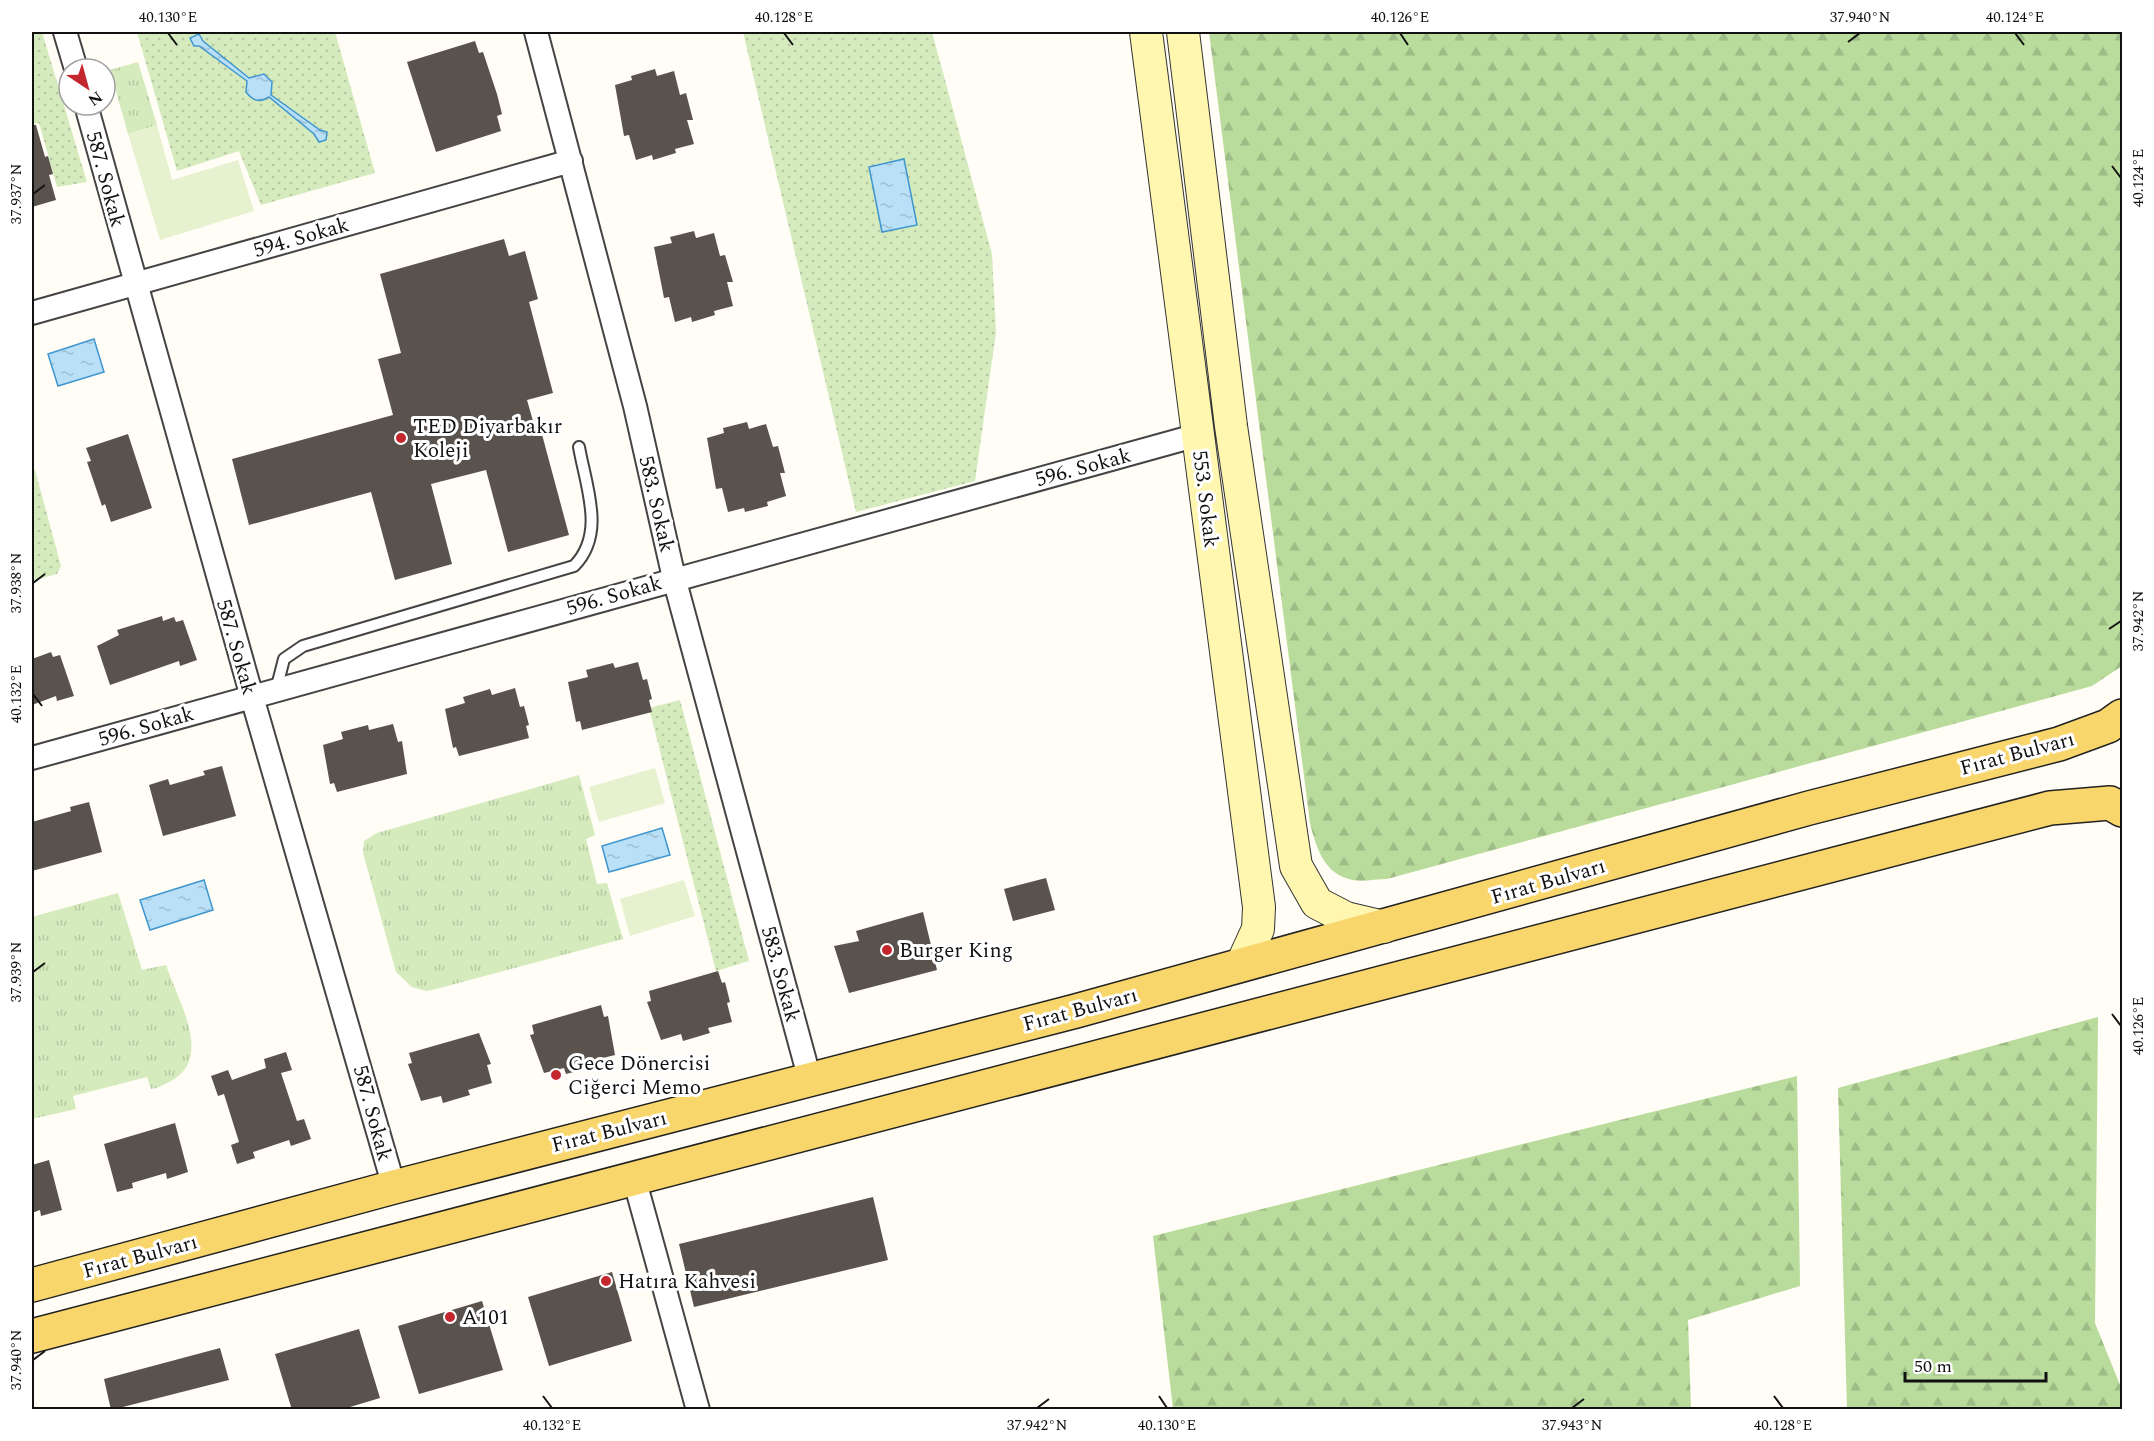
<svg xmlns="http://www.w3.org/2000/svg" width="2154" height="1441" font-family="Spectral,serif">
<style>
.grass{fill:url(#grass-dots)}
.forest{fill:url(#forest-firs)}
.park{fill:url(#park-tufts)}
.pitch{fill:#e6f2cf}
.water{fill:url(#water-ripples);stroke:#3f96cf;stroke-width:1.5}
.building{fill:#5a524d}
.lines{fill:none;stroke-linecap:round;stroke-linejoin:round}
.lane-casing{stroke:#444;stroke-width:14}
.street-casing{stroke:#444;stroke-width:26}
.secondary-casing{stroke:#333;stroke-width:34}
.primary-casing{stroke:#222;stroke-width:36}
.lane{stroke:#fff;stroke-width:10}
.street{stroke:#fff;stroke-width:22}
.secondary{stroke:#fff6b0;stroke-width:32}
.primary{stroke:#f9d66b;stroke-width:33}
.ticks{fill:none;stroke:#111;stroke-width:2}
.poi-dot{fill:#c4262e;stroke:#fff;stroke-width:2}
.labels{text-anchor:middle;stroke-width:6;stroke-linejoin:round;paint-order:stroke}
.street-label{font-size:21px;fill:#111;stroke:#fff}
.poi-label{font-size:21px;fill:#111;stroke:#fff;text-anchor:start}
.neatline{fill:none;stroke:#111;stroke-width:2}
.ticks-label{font-size:15px;text-anchor:middle;fill:#111}
</style>
<defs>
<pattern id="grass-dots" width="8" height="8" patternUnits="userSpaceOnUse" patternTransform="scale(1.5)"><rect width="8" height="8" fill="#d5ebbd"/><path d="M2 2h.1M6 6h.1" fill="none" stroke="#b6c8a1" stroke-width="1.8" stroke-linecap="round"/></pattern>
<pattern id="forest-firs" width="22" height="20" patternUnits="userSpaceOnUse" patternTransform="scale(1.5)"><rect width="22" height="20" fill="#b9dc9c"/><path d="M5 1l3.5 6h-7zM16 11l3.5 6h-7z" fill="#9ebc85"/></pattern>
<pattern id="park-tufts" width="24" height="20" patternUnits="userSpaceOnUse" patternTransform="scale(1.5)"><rect width="24" height="20" fill="#d5ebbd"/><path d="M3 7l-1-3M5 7V3M7 7l1-3M15 17l-1-3M17 17v-4M19 17l1-3" fill="none" stroke="#b6c8a1"/></pattern>
<pattern id="water-ripples" width="26" height="14" patternUnits="userSpaceOnUse" patternTransform="scale(1.5)"><rect width="26" height="14" fill="#b9e0f7"/><path d="M2 4q2-2 4 0t4 0M15 11q2-2 4 0t4 0" fill="none" stroke="#9ebfd3"/></pattern>
</defs>
<rect width="100%" height="100%" fill="#fffdf5"/>
<path class="grass" d="M 32,32 L 42,32 L 87,182 L 57,187 L 39,123 L 32,124 Z
M 137,32 L 335,32 L 375,173 L 261,205 L 239,151 L 177,171 Z
M 743,32 L 932,32 L 992,254 L 996,332 L 975,481 L 856,512 Z
M 32,467 L 35,470 L 61,566 L 57,574 L 32,581 Z
M 680,700 L 749,961 L 716,971 L 649,708 Z"/>
<path class="forest" d="M 1209,32 L 2122,32 L 2122,666 L 2092,686 L 1387,879 C 1376,879 1363,882 1353,880 C 1324,875 1316,847 1310,823 Z
M 2098,1017 L 2095,1323 L 2122,1390 L 2122,1409 L 1847,1409 L 1838,1088 Z
M 1797,1076 L 1800,1286 L 1688,1320 L 1691,1409 L 1173,1409 L 1153,1236 Z"/>
<path class="park" d="M 138,62 L 157,125 L 128,134 L 110,70 Z
M 579,775 L 595,835 L 586,839 L 597,884 L 607,883 L 623,939 L 436,989 L 426,991 L 412,987 L 396,972 L 363,853 L 364,841 L 377,833 Z
M 118,893 L 142,970 L 166,965 C 178,1001 215,1060 169,1082 C 163,1085 158,1088 151,1089 L 147,1077 L 73,1096 L 76,1109 L 32,1119 L 32,917 Z"/>
<path class="pitch" d="M 157,125 L 172,180 L 238,160 L 254,211 L 160,240 L 128,134 Z
M 655,768 L 665,803 L 599,822 L 589,787 Z
M 684,880 L 695,916 L 630,936 L 620,899 Z"/>
<path class="water" d="M 199,34 L 203,41 L 249,78 L 264,74 L 272,82 L 271,95 L 320,130 L 327,132 L 326,140 L 319,142 L 314,134 L 269,97 C 259,103 253,101 246,92 L 247,81 L 199,46 L 194,46 L 190,38 Z
M 904,159 L 917,225 L 882,232 L 869,167 Z
M 94,339 L 104,372 L 58,386 L 48,354 Z
M 662,828 L 670,855 L 609,872 L 602,846 Z
M 204,880 L 213,910 L 150,930 L 140,900 Z"/>
<path class="building" d="M 475,41 L 479,53 L 483,52 L 497,94 L 502,114 L 497,116 L 501,131 L 436,152 L 407,62 Z
M 655,69 L 657,76 L 674,71 L 680,95 L 686,93 L 693,120 L 687,120 L 694,144 L 675,149 L 676,153 L 653,160 L 652,155 L 636,160 L 629,135 L 624,136 L 615,85 L 632,80 L 631,76 Z
M 32,125 L 36,125 L 45,157 L 48,156 L 53,174 L 49,175 L 56,200 L 32,207 Z
M 694,231 L 696,238 L 714,233 L 720,256 L 725,255 L 733,282 L 727,282 L 733,306 L 714,311 L 715,315 L 692,322 L 691,317 L 675,322 L 669,297 L 664,298 L 654,247 L 672,243 L 670,237 Z
M 504,239 L 509,256 L 525,251 L 538,299 L 529,302 L 553,393 L 527,400 L 535,428 L 540,427 L 569,535 L 508,552 L 486,470 L 431,484 L 452,564 L 395,580 L 371,492 L 249,525 L 232,459 L 393,415 L 378,359 L 401,353 L 380,274 Z
M 747,422 L 749,429 L 766,424 L 773,447 L 778,446 L 785,473 L 780,473 L 786,496 L 767,502 L 768,506 L 745,512 L 744,508 L 728,512 L 722,488 L 716,489 L 707,438 L 724,433 L 723,428 Z
M 128,434 L 152,508 L 111,522 L 105,504 L 102,506 L 87,462 L 91,461 L 86,448 Z
M 162,616 L 163,621 L 174,617 L 176,622 L 183,620 L 197,660 L 180,666 L 179,661 L 110,685 L 97,646 L 119,635 L 117,630 Z
M 51,652 L 53,657 L 60,655 L 74,696 L 57,701 L 56,696 L 32,705 L 32,659 Z
M 638,662 L 643,680 L 647,679 L 652,699 L 649,700 L 652,712 L 582,730 L 580,721 L 576,722 L 568,682 L 588,677 L 586,670 L 613,663 L 615,668 Z
M 515,688 L 520,707 L 524,706 L 529,725 L 526,726 L 529,738 L 459,756 L 456,747 L 453,748 L 445,709 L 465,703 L 463,697 L 490,689 L 492,695 Z
M 393,724 L 398,742 L 402,741 L 407,774 L 337,792 L 334,783 L 330,784 L 323,745 L 343,739 L 341,732 L 368,725 L 369,730 Z
M 222,766 L 236,816 L 163,836 L 149,785 L 168,779 L 170,785 L 205,775 L 203,771 Z
M 89,802 L 102,852 L 32,871 L 32,822 L 71,811 L 70,807 Z
M 1046,878 L 1055,910 L 1013,921 L 1004,889 Z
M 923,912 L 937,970 L 849,993 L 834,946 L 859,941 L 856,931 Z
M 718,971 L 722,983 L 725,982 L 730,1002 L 727,1003 L 732,1022 L 708,1028 L 710,1033 L 683,1041 L 681,1034 L 661,1040 L 647,1002 L 651,1001 L 649,991 Z
M 601,1005 L 604,1017 L 608,1016 L 615,1055 L 591,1061 L 592,1067 L 566,1074 L 564,1068 L 544,1073 L 530,1035 L 534,1034 L 532,1025 Z
M 479,1033 L 491,1064 L 487,1065 L 492,1083 L 468,1090 L 470,1095 L 443,1103 L 441,1096 L 421,1101 L 408,1064 L 412,1063 L 409,1053 Z
M 286,1052 L 292,1070 L 281,1073 L 297,1121 L 304,1119 L 311,1139 L 291,1146 L 289,1140 L 253,1152 L 255,1158 L 237,1164 L 231,1145 L 239,1142 L 224,1094 L 218,1096 L 211,1076 L 228,1070 L 232,1080 L 266,1068 L 264,1059 Z
M 175,1123 L 188,1172 L 167,1179 L 166,1173 L 132,1183 L 133,1188 L 117,1192 L 104,1144 Z
M 49,1160 L 62,1210 L 41,1216 L 40,1210 L 32,1213 L 32,1165 Z
M 873,1197 L 888,1260 L 694,1307 L 679,1244 Z
M 612,1272 L 632,1341 L 549,1366 L 528,1297 Z
M 482,1301 L 503,1370 L 419,1394 L 398,1326 Z
M 359,1329 L 380,1398 L 340,1410 L 292,1410 L 275,1354 Z
M 220,1348 L 229,1380 L 111,1410 L 104,1379 Z"/>
<g class="lines">
<g class="lane-casing">
<path id="lane" d="M 276,690 L 284,659 L 303,646 L 574,566 C 606,534 586,487 579,447"/>
</g>
<g class="street-casing">
<path id="street" d="M 65,32 L 76,69
M 536,32 L 635,406 L 674,578 L 810,1080
M 86,105 L 252,697 L 394,1187
M 32,313 L 571,161
M 32,758 L 1198,435
M 634,1178 L 698,1410"/>
</g>
<g class="secondary-casing">
<path id="secondary" d="M 1146,32 L 1259,907 L 1258,929 L 1242,964
M 1183,32 L 1231,426 L 1296,866 L 1317,903 L 1346,918 L 1384,927"/>
</g>
<g class="primary-casing">
<path id="primary" d="M 32,1285 L 394,1187 L 1076,1011 L 1809,808 L 2059,744 L 2108,726 L 2122,716
M 32,1336 L 2050,808 L 2110,803 L 2122,810"/>
</g>
<use href="#lane" class="lane"/>
<use href="#street" class="street"/>
<use href="#secondary" class="secondary"/>
<use href="#primary" class="primary"/>
</g>
<path class="ticks" d="M 168,33 L 177,45M 784,33 L 793,45M 1400,33 L 1408,45M 2015,33 L 2024,45M 1848,42 L 1860,33M 2112,166 L 2121,178M 33,194 L 45,185M 33,583 L 45,574M 2109,629 L 2121,621M 33,694 L 42,706M 33,972 L 45,963M 2112,1014 L 2121,1026M 33,1360 L 45,1351M 543,1396 L 552,1408M 1159,1396 L 1167,1408M 1774,1396 L 1783,1408M 1037,1408 L 1049,1399M 1572,1408 L 1584,1399"/>
<g class="poi-dot">
<circle cx="401" cy="438" r="6"/>
<circle cx="887" cy="950" r="6"/>
<circle cx="556" cy="1075" r="6"/>
<circle cx="606" cy="1281" r="6"/>
<circle cx="450" cy="1317" r="6"/>
</g>
<g class="labels">
<g class="street-label">
<text transform="translate(106 179) rotate(75)" y="7">587. Sokak</text>
<text transform="translate(301 237) rotate(-16)" y="7">594. Sokak</text>
<text transform="translate(1083 467) rotate(-15)" y="7">596. Sokak</text>
<text transform="translate(1206 499) rotate(83)" y="7">553. Sokak</text>
<text transform="translate(657 504) rotate(77)" y="7">583. Sokak</text>
<text transform="translate(614 595) rotate(-16)" y="7">596. Sokak</text>
<text transform="translate(237 647) rotate(74)" y="7">587. Sokak</text>
<text transform="translate(146 726) rotate(-16)" y="7">596. Sokak</text>
<text transform="translate(2017 753) rotate(-15)" y="7">Fırat Bulvarı</text>
<text transform="translate(1548 881) rotate(-16)" y="7">Fırat Bulvarı</text>
<text transform="translate(781 974) rotate(75)" y="7">583. Sokak</text>
<text transform="translate(1080 1009) rotate(-15)" y="7">Fırat Bulvarı</text>
<text transform="translate(373 1113) rotate(75)" y="7">587. Sokak</text>
<text transform="translate(609 1131) rotate(-14)" y="7">Fırat Bulvarı</text>
<text transform="translate(140 1256) rotate(-15)" y="7">Fırat Bulvarı</text>
</g>
<g class="poi-label">
<text x="413" y="433">TED Diyarbakır<tspan x="413" dy="24">Koleji</tspan></text>
<text x="899" y="957">Burger King</text>
<text x="568" y="1070">Gece Dönercisi<tspan x="568" dy="24">Ciğerci Memo</tspan></text>
<text x="618" y="1288">Hatıra Kahvesi</text>
<text x="462" y="1324">A101</text>
</g>
</g>
<rect width="2154" height="1441" fill="none" stroke="#ffffff" stroke-width="66"/>
<g transform="translate(87 87) rotate(144)"><circle r="28" fill="#ffffff" stroke="#a0a0a0" stroke-width="1.5"/>
<path d="M0-4.5L10 22L0 15L-10 22Z" fill="#c4262e"/>
<text y="-9" font-size="16" font-weight="bold" text-anchor="middle" fill="#111111">N</text>
</g>
<path d="M1905 1372v9h141v-9" fill="none" stroke="#111111" stroke-width="3"/>
<text x="1914" y="1372" font-size="18" fill="#111111" stroke="#ffffff" stroke-width="4.5" paint-order="stroke">50 m</text>
<rect x="33" y="33" width="2088" height="1375" class="neatline"/>
<g class="ticks-label">
<text x="168" y="22">40.130°E</text>
<text x="784" y="22">40.128°E</text>
<text x="1400" y="22">40.126°E</text>
<text x="1860" y="22">37.940°N</text>
<text x="2015" y="22">40.124°E</text>
<text transform="translate(2138 178) rotate(-90)" y="5">40.124°E</text>
<text transform="translate(16 194) rotate(-90)" y="5">37.937°N</text>
<text transform="translate(16 583) rotate(-90)" y="5">37.938°N</text>
<text transform="translate(2138 621) rotate(-90)" y="5">37.942°N</text>
<text transform="translate(16 694) rotate(-90)" y="5">40.132°E</text>
<text transform="translate(16 972) rotate(-90)" y="5">37.939°N</text>
<text transform="translate(2138 1026) rotate(-90)" y="5">40.126°E</text>
<text transform="translate(16 1360) rotate(-90)" y="5">37.940°N</text>
<text x="552" y="1430">40.132°E</text>
<text x="1037" y="1430">37.942°N</text>
<text x="1167" y="1430">40.130°E</text>
<text x="1572" y="1430">37.943°N</text>
<text x="1783" y="1430">40.128°E</text>
</g>
</svg>
